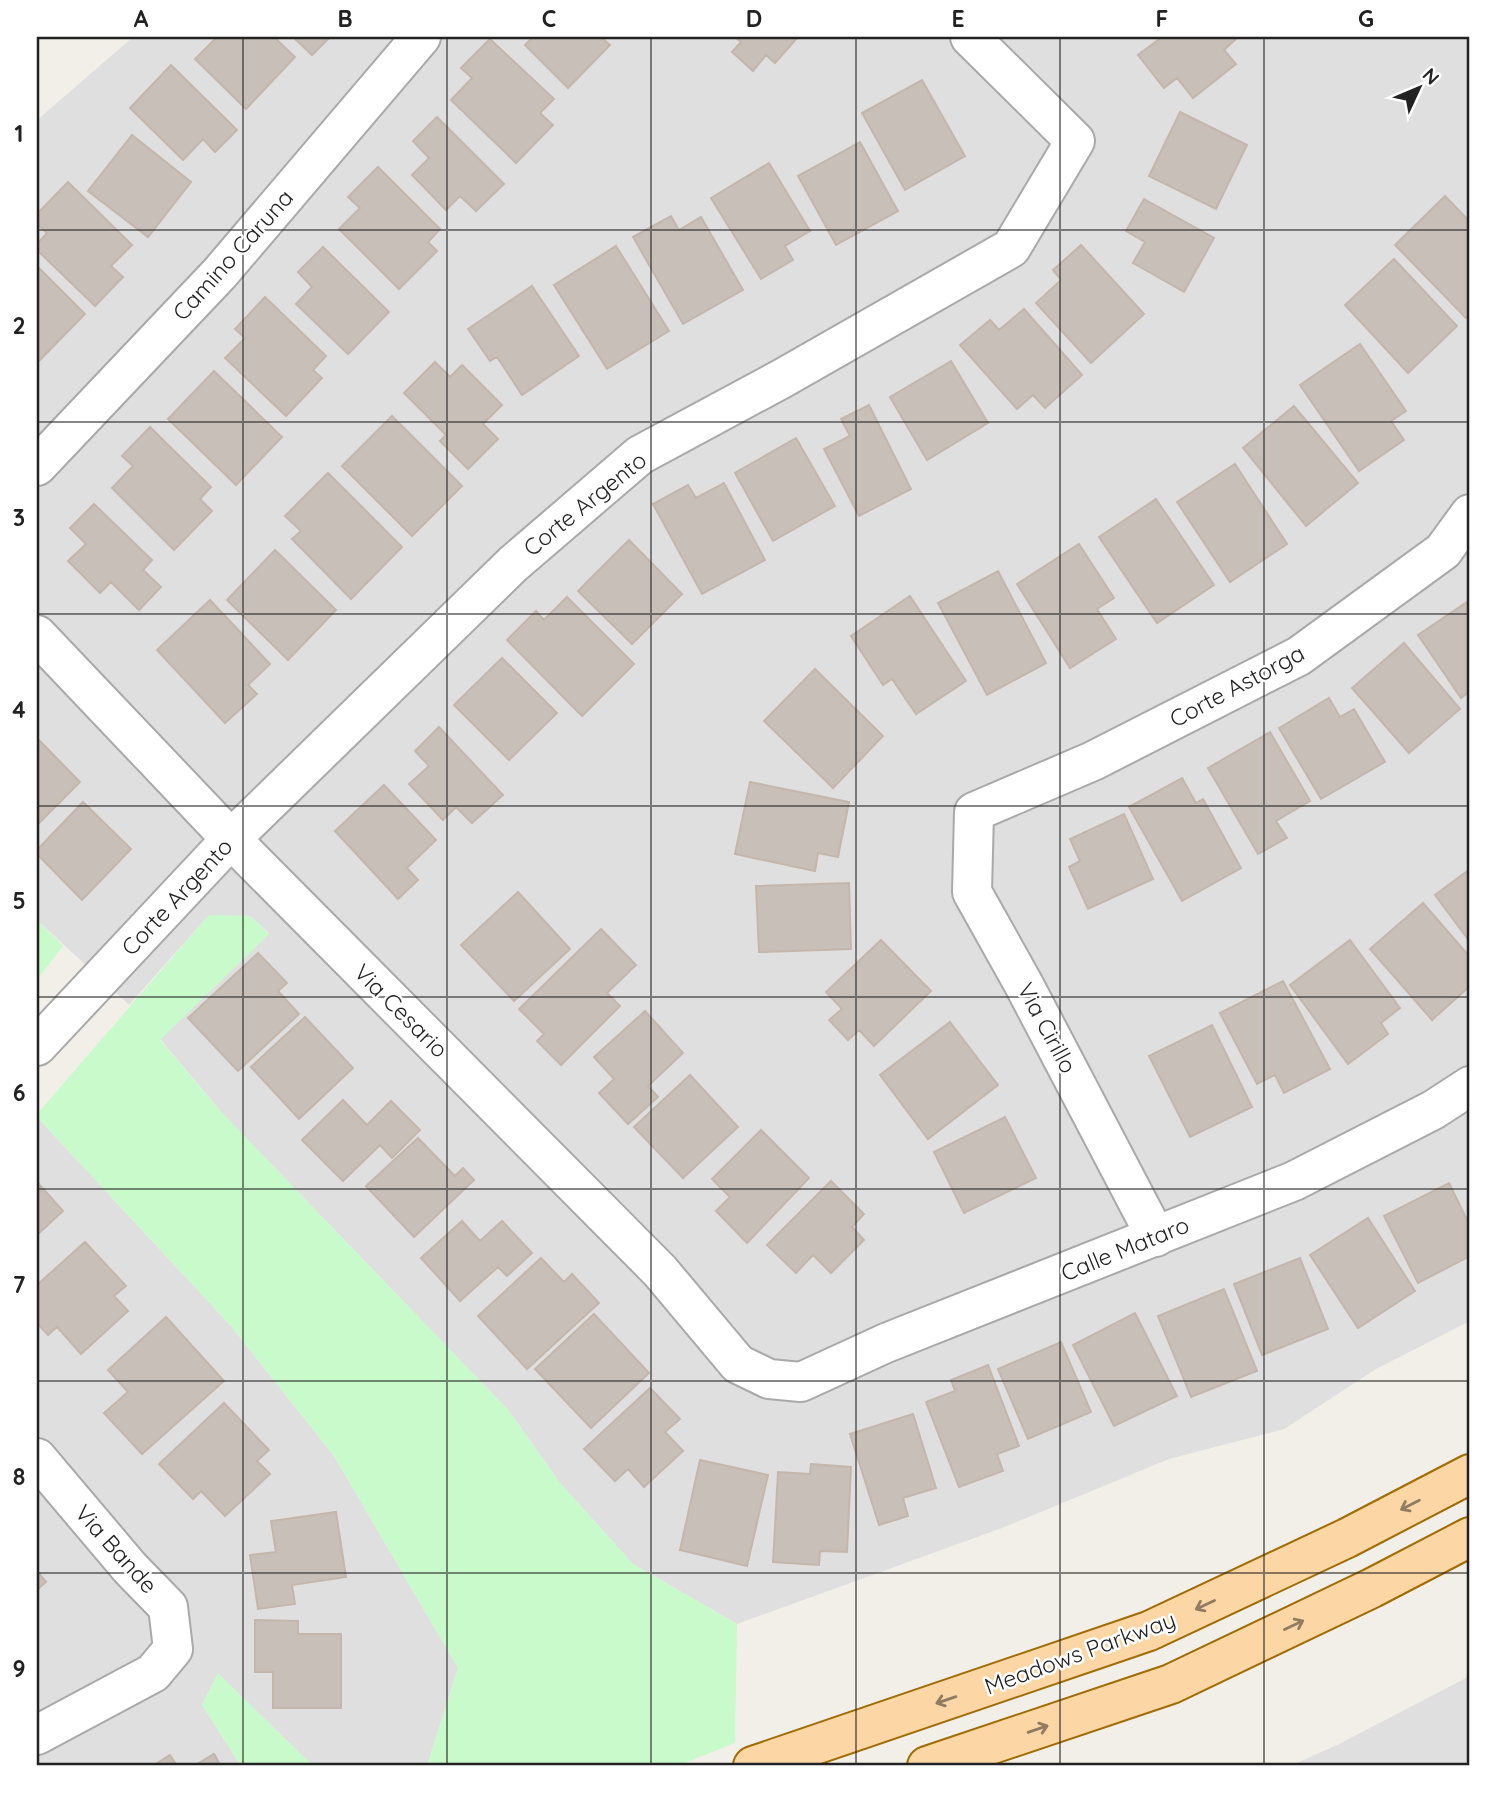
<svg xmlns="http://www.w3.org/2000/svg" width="1507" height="1803" font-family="Quicksand,sans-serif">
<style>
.residential{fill:#e0dfdf}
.park{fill:#c8facc}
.building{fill:#c7bfb8;stroke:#c4b6ab;stroke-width:2}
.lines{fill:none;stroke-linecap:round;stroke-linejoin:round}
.minor-casing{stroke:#a9a9a9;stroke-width:42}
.major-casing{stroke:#a06b00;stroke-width:42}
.minor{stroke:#fff;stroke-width:38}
.major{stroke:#fcd6a4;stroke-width:38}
.oneway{stroke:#8f7c63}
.grid{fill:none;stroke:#222;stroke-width:2;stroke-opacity:0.55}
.labels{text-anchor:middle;stroke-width:5;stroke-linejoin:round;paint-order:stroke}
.street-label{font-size:23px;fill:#222;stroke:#fff}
.neatline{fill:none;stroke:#222;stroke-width:2.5}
.grid-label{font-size:23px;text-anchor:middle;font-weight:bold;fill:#222}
</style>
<rect width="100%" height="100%" fill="#f2efe9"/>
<path class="residential" d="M 133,37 L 1470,37 L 1470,1321 L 1376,1369 L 1284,1429 L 1169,1459 L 1002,1528 L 737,1624 L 633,1564 L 560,1483 L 509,1411 L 223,1114 L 160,1039 L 269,933 L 250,916 L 209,915 L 129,1005 L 37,920 L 37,120 Z
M 37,1117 L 230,1325 L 334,1456 L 458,1668 L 427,1766 L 313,1766 L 218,1674 L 202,1705 L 241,1766 L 37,1766 Z
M 1470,1676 L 1470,1766 L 1290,1766 L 1337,1745 Z"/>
<path class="park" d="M 209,915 L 250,916 L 269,934 L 160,1040 L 223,1114 L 509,1411 L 560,1483 L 633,1564 L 737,1624 L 735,1743 L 677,1766 L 427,1766 L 458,1668 L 334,1456 L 230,1325 L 37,1117 L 37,1114 Z
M 37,920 L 63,946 L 37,980 Z
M 218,1673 L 230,1685 L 313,1766 L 241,1766 L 202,1705 Z"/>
<path class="building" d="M 217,37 L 274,37 L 295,57 L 246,109 L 195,59 Z
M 293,37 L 330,37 L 312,55 Z
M 533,37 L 601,37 L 610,45 L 568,88 L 525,45 Z
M 735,37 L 798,37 L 775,63 L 766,55 L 753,71 L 732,52 L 741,42 Z
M 1162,37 L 1238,37 L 1224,50 L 1236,64 L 1193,98 L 1177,78 L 1164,88 L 1138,55 Z
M 490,39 L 554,99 L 540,113 L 553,125 L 516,163 L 451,100 L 472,78 L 461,68 Z
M 171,65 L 237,130 L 215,152 L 203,139 L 183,160 L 130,108 Z
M 922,80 L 965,156 L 905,190 L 862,113 Z
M 1180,112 L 1247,145 L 1216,209 L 1149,176 Z
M 437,117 L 504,184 L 476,211 L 460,196 L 446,210 L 412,175 L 429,158 L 413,141 Z
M 132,135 L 191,182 L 148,237 L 88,191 Z
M 860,142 L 898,211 L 836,245 L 798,176 Z
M 769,163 L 810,231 L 785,246 L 793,260 L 761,279 L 711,198 Z
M 378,167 L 440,229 L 428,242 L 437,251 L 399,289 L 339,229 L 360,208 L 348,197 Z
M 68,182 L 132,245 L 111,266 L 123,277 L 95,306 L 37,250 L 37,244 L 47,233 L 37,224 L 37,214 Z
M 1445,196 L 1470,222 L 1470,314 L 1466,318 L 1395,245 Z
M 1144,199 L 1214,238 L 1184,292 L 1133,263 L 1145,242 L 1126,231 Z
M 671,216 L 679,230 L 701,217 L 743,290 L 683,324 L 633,237 Z
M 1081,245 L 1144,314 L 1091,363 L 1036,303 L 1061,280 L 1053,270 Z
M 616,246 L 669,331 L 607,369 L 554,285 Z
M 323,247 L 389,312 L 348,354 L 296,304 L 312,287 L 298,272 Z
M 1394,259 L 1457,326 L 1408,373 L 1345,305 Z
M 37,266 L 85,314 L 37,363 Z
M 532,286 L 579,356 L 522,395 L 497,357 L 490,361 L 468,329 Z
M 265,297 L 326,356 L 313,370 L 322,378 L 286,416 L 225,358 L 245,338 L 235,329 Z
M 1024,309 L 1082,375 L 1045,408 L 1033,395 L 1017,409 L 960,345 L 990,320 L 999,330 Z
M 1360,344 L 1406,411 L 1391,421 L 1404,440 L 1359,471 L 1300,385 Z
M 951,361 L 988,423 L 927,460 L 890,397 Z
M 435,362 L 450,377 L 462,365 L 502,405 L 483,424 L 498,439 L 468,469 L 440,441 L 446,435 L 404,393 Z
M 214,371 L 282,437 L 236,485 L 168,419 Z
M 869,405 L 911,489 L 859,516 L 824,449 L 850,436 L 841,419 Z
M 1294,406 L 1358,483 L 1306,526 L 1243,448 Z
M 392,416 L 462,486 L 412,536 L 342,466 Z
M 150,427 L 211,487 L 200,499 L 212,511 L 174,550 L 112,488 L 133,466 L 122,456 Z
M 796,438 L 835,506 L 773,541 L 735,473 Z
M 1235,464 L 1287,544 L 1230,582 L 1177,502 Z
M 328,473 L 402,547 L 351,599 L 292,539 L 301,531 L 285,516 Z
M 724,483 L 765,560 L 702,594 L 653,504 L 688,485 L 696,498 Z
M 1156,499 L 1214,585 L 1157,623 L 1099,537 Z
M 94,504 L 152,560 L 143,570 L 161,587 L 139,610 L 111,582 L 100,593 L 68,561 L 86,544 L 70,528 Z
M 629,540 L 682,594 L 632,644 L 578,591 Z
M 1079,544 L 1114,598 L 1097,609 L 1116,639 L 1070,668 L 1017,584 Z
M 275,550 L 336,610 L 288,660 L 227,600 Z
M 998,571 L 1046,663 L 987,695 L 938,603 Z
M 910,596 L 966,681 L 916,714 L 892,679 L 883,685 L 851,636 Z
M 567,597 L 634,664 L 582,716 L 507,640 L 536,611 L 544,620 Z
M 210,600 L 270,664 L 248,685 L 257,694 L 225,723 L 157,650 Z
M 1470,600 L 1470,691 L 1461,698 L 1418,635 Z
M 1404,643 L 1460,709 L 1409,753 L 1352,688 Z
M 502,658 L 557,713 L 509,760 L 454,705 Z
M 815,669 L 883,736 L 833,788 L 764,721 Z
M 1329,698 L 1340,717 L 1354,709 L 1385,762 L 1321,799 L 1279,728 Z
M 439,727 L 503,795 L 472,823 L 456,807 L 443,820 L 409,784 L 429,766 L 415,751 Z
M 1270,732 L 1310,801 L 1276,821 L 1287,838 L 1258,854 L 1208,768 Z
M 37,738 L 80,782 L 37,825 Z
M 1182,778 L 1196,803 L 1203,799 L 1241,868 L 1182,901 L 1129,807 Z
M 750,782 L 849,802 L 838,857 L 818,853 L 815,871 L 735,854 Z
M 384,785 L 436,840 L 407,868 L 418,880 L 398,899 L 335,831 Z
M 83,802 L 131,849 L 82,900 L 37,854 L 37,850 Z
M 1124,814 L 1153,879 L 1088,909 L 1069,867 L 1080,861 L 1070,839 Z
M 1470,869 L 1470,942 L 1435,895 Z
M 849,883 L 851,949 L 759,952 L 756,886 Z
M 518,892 L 570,949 L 514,1001 L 461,945 Z
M 1423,903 L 1470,957 L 1470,986 L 1432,1020 L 1370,949 Z
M 601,929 L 636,965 L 607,993 L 620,1006 L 561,1065 L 537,1041 L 544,1034 L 519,1009 Z
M 881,940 L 931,991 L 874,1046 L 859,1030 L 848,1040 L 829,1020 L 842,1009 L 826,992 Z
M 1350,940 L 1400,1008 L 1381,1023 L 1388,1034 L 1348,1064 L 1290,985 Z
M 258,953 L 287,983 L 278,991 L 299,1014 L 238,1071 L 188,1018 Z
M 1283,981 L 1330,1069 L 1284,1093 L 1275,1075 L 1257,1084 L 1220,1013 Z
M 645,1011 L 683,1053 L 648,1086 L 658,1097 L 628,1124 L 599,1093 L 614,1079 L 594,1057 Z
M 305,1017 L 353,1068 L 299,1119 L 251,1067 Z
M 950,1022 L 998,1085 L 928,1139 L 880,1075 Z
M 1212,1025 L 1252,1107 L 1190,1137 L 1149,1056 Z
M 690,1075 L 738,1127 L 683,1178 L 634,1127 Z
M 343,1100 L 367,1125 L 391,1101 L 420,1130 L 392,1158 L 380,1145 L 343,1181 L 302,1140 Z
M 1005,1117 L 1036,1178 L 964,1213 L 934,1152 Z
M 761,1130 L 809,1178 L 747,1243 L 716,1211 L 730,1197 L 712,1179 Z
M 418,1138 L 455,1176 L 463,1168 L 474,1180 L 414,1237 L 366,1186 Z
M 831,1181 L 864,1214 L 852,1227 L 864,1240 L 831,1273 L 813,1255 L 796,1273 L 767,1245 Z
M 37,1182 L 63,1211 L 37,1235 Z
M 1449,1183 L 1470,1226 L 1470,1256 L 1418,1283 L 1384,1216 Z
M 1368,1218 L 1415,1291 L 1358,1328 L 1310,1255 Z
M 462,1221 L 480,1241 L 502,1221 L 532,1253 L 507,1276 L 498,1267 L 460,1301 L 421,1258 Z
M 85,1242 L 126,1286 L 114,1296 L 128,1311 L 81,1354 L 57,1327 L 48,1335 L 37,1323 L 37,1285 Z
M 541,1258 L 564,1282 L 572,1274 L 599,1303 L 527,1369 L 478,1316 Z
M 1300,1258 L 1328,1329 L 1262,1355 L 1234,1284 Z
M 1224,1289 L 1257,1371 L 1191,1397 L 1158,1316 Z
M 1135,1313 L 1177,1396 L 1114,1426 L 1073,1345 Z
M 594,1314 L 649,1373 L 591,1428 L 535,1369 Z
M 166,1317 L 224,1381 L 142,1454 L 104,1413 L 128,1392 L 108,1370 Z
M 1061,1342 L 1091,1412 L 1028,1439 L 998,1369 Z
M 988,1365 L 1019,1446 L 997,1454 L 1003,1471 L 959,1487 L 926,1402 L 955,1391 L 951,1380 Z
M 650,1388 L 680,1419 L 665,1432 L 683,1451 L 644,1487 L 628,1469 L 615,1481 L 584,1449 Z
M 224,1403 L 269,1450 L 257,1461 L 270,1474 L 225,1516 L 201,1491 L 193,1499 L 159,1464 Z
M 913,1414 L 936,1488 L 903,1498 L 908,1516 L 879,1525 L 850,1434 Z
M 700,1460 L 768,1475 L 747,1566 L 680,1550 Z
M 811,1464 L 851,1467 L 847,1552 L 820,1551 L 819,1565 L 773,1562 L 778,1472 L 810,1474 Z
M 336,1512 L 346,1577 L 292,1585 L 295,1604 L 258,1609 L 250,1555 L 276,1552 L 271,1521 Z
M 37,1571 L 46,1582 L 37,1590 Z
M 255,1620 L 298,1621 L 298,1634 L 341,1634 L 341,1708 L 273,1708 L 273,1672 L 255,1672 Z
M 214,1754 L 221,1766 L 194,1766 Z
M 170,1755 L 177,1766 L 153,1766 Z"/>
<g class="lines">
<g class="minor-casing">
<path id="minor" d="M 37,466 L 220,273 L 421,37
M 37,635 L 231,839 L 660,1271 L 738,1364 L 769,1379 L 801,1382 L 886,1343 L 1294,1181 L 1433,1110 L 1470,1086
M 37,1046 L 231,839 L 513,564 L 640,455 L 783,378 L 1011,248 L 1075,141 L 970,37
M 1156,1237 L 1024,985 L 972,892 L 974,812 L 1093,761 L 1299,656 L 1443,551 L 1470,514
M 37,1458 L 130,1568 L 168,1607 L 173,1649 L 153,1673 L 37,1735"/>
</g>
<g class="major-casing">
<path id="major" d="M 753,1766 L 1149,1631 L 1347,1538 L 1470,1474
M 927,1766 L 1171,1684 L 1372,1588 L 1470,1537"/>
</g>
<use href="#minor" class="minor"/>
<use href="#major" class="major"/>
</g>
<defs><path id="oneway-shaft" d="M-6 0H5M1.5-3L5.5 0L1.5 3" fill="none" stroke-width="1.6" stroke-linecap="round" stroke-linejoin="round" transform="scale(1.75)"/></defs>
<g class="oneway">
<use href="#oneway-shaft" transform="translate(1410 1505) rotate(153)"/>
<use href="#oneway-shaft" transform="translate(1205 1605) rotate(155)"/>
<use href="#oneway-shaft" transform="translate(1294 1625) rotate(-25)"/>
<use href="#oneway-shaft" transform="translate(946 1700) rotate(161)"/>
<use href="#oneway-shaft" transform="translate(1038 1729) rotate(-19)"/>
</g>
<path class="grid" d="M 243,37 L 243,1766M 447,37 L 447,1766M 651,37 L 651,1766M 856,37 L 856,1766M 1060,37 L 1060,1766M 1264,37 L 1264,1766M 37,230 L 1470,230M 37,422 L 1470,422M 37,614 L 1470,614M 37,806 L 1470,806M 37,997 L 1470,997M 37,1189 L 1470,1189M 37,1381 L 1470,1381M 37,1573 L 1470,1573"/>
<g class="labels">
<g class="street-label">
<text transform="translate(233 255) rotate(-48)" y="8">Camino Caruna</text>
<text transform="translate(585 504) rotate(-39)" y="8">Corte Argento</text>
<text transform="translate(1237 686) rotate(-28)" y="8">Corte Astorga</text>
<text transform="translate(177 897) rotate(-47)" y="8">Corte Argento</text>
<text transform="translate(401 1011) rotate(45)" y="8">Via Cesario</text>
<text transform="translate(1047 1028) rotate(62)" y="8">Via Cirillo</text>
<text transform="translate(1125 1249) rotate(-22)" y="8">Calle Mataro</text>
<text transform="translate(116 1549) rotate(48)" y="8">Via Bande</text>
<text transform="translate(1080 1653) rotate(-20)" y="8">Meadows Parkway</text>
</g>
</g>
<rect width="1507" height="1803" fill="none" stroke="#ffffff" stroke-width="77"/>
<g transform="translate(1419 88) rotate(46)" stroke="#ffffff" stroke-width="5" paint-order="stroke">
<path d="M0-5L12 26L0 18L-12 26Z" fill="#222222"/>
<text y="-10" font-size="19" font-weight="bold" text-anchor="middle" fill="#222222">N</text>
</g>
<rect x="38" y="38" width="1430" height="1726" class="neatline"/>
<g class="grid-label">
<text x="141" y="27">A</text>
<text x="345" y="27">B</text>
<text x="549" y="27">C</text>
<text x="754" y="27">D</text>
<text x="958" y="27">E</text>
<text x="1162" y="27">F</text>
<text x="1366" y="27">G</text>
<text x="19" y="142">1</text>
<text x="19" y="334">2</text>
<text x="19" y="526">3</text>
<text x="19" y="718">4</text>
<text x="19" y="909">5</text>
<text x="19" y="1101">6</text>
<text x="19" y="1293">7</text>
<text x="19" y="1485">8</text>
<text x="19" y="1677">9</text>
</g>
</svg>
